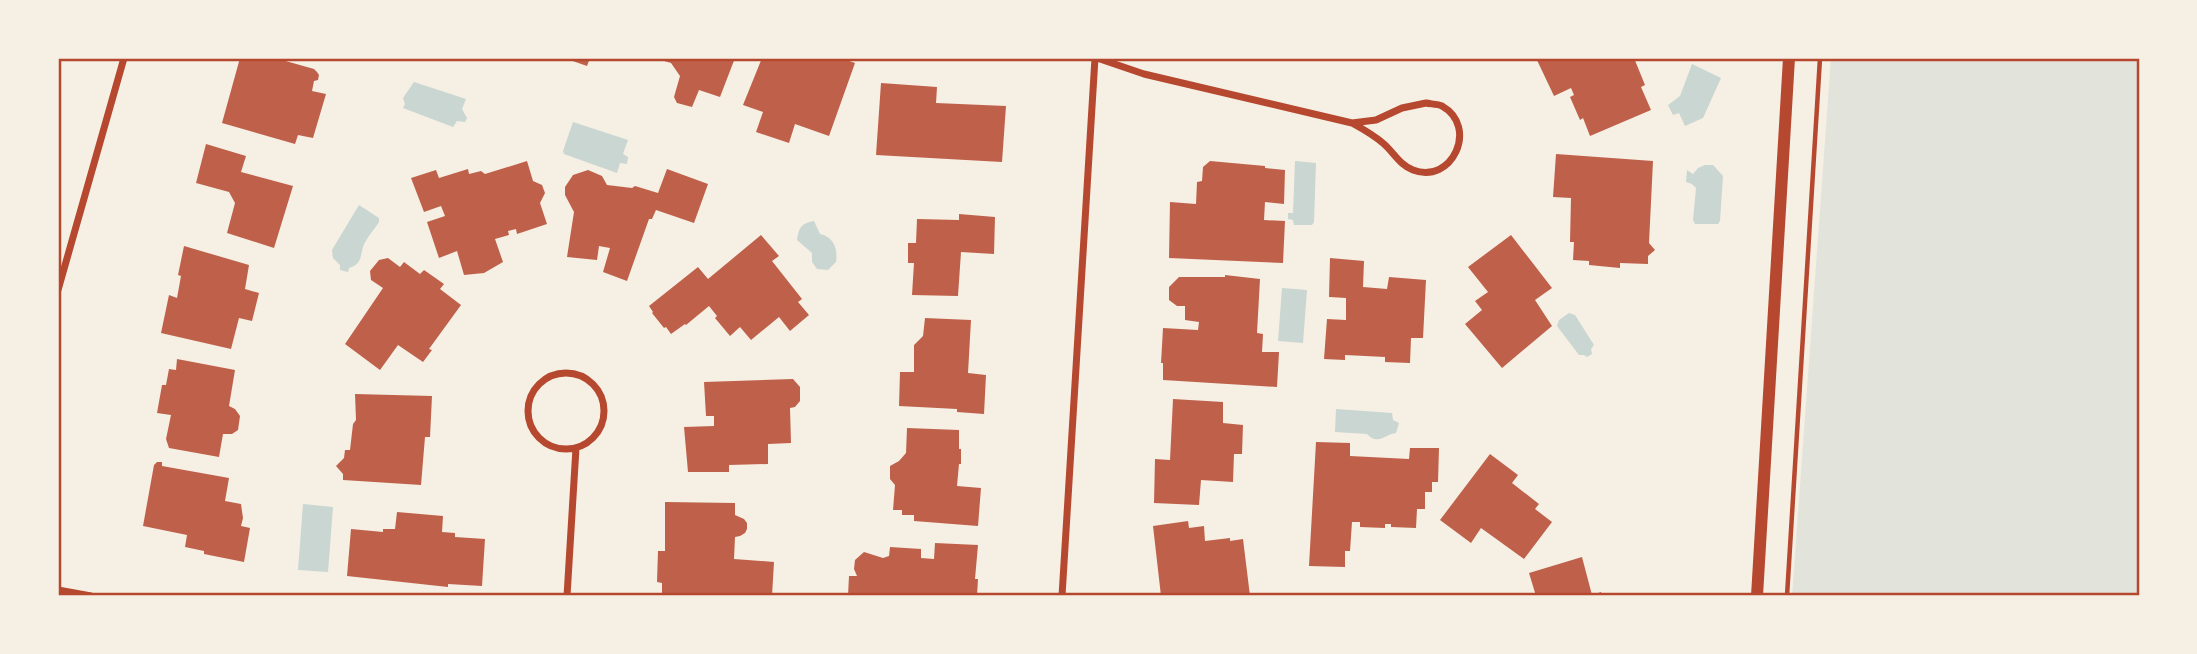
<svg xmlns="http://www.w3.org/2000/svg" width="2197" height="654" font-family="Ubuntu,sans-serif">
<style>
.green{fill:#e2e4dc}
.water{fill:#c9d6d2}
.building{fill:#bf614a}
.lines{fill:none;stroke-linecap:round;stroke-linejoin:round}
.path{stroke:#b5482f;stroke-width:4.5}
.minor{stroke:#b5482f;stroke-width:7}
.tertiary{stroke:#b5482f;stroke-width:12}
.neatline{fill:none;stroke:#b5482f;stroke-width:2.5}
</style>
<rect width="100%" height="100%" fill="#f6efe4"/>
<path class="green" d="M 1831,58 L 2139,58 L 2139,596 L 1792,596 Z"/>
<path class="water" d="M 1692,64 L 1721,78 L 1703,118 L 1685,126 L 1679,113 L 1673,115 L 1668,105 L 1680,96 Z
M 414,82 L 466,99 L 462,109 L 467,118 L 465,122 L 457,121 L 453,127 L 403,108 L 405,104 L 403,98 Z
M 573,122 L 628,140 L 623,154 L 628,157 L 627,164 L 620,163 L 617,173 L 564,154 L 563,151 Z
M 1295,161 L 1316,163 L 1314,222 L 1312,225 L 1294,225 L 1293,220 L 1288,219 L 1288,213 L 1293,213 Z
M 1705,165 L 1713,165 L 1723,176 L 1720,221 L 1718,224 L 1695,224 L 1693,220 L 1696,188 L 1692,184 L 1686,182 L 1687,170 L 1693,174 L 1698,168 Z
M 359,205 L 379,218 L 379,222 C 374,230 366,238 363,247 C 360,257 362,264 349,268 L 348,272 L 340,270 L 340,265 L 333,258 L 332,250 Z
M 814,221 L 820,234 C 834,237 838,249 836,262 L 828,270 L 817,269 L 812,262 L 812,253 L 797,240 C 799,228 801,223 814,221 Z
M 1282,288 L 1307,290 L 1303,343 L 1278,341 Z
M 1569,313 L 1575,315 L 1594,345 L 1591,349 L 1592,354 L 1587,357 L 1584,355 L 1579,355 L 1557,326 L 1559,320 Z
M 1336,409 L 1392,413 L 1393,420 L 1399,423 L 1396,433 C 1385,434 1378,446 1367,434 L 1335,432 Z
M 303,504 L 333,507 L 328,572 L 298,570 Z"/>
<path class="building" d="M 240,58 L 275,58 L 314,69 L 317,72 L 319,75 L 318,80 L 314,81 L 312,91 L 326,94 L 313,138 L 298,135 L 295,144 L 222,123 Z
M 564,58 L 590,58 L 587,66 Z
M 654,58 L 735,58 L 720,97 L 699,90 L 692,107 L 677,103 L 674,97 L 680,76 L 671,63 Z
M 762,58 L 841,58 L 855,63 L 829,136 L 795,124 L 789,143 L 756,132 L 763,112 L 743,105 Z
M 1536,58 L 1634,58 L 1645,85 L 1641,87 L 1651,110 L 1590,136 L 1583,118 L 1580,120 L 1570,97 L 1574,95 L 1571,88 L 1554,96 Z
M 881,83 L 937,87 L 936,103 L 1006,106 L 1002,162 L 876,155 Z
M 206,144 L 246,156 L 241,172 L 293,186 L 274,248 L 227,233 L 235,203 L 229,192 L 196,183 Z
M 1556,154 L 1653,161 L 1649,243 L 1655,250 L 1648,256 L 1648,264 L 1620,263 L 1620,268 L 1589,265 L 1589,261 L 1573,260 L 1574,242 L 1570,242 L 1571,198 L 1553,197 Z
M 527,161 L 533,181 L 542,185 L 545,193 L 540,203 L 547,224 L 517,234 L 516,229 L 508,231 L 509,235 L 495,239 L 503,262 L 484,273 L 464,275 L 457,251 L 439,258 L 427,222 L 445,216 L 441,206 L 424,212 L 411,178 L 436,170 L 439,178 L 468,169 L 469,174 L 481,171 L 485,174 Z
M 1210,161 L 1265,166 L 1265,168 L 1285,170 L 1284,204 L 1265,202 L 1264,220 L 1285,221 L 1283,263 L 1169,258 L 1170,202 L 1196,204 L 1197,182 L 1202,181 L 1203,167 Z
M 667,169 L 708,184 L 694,223 L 656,210 L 652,219 L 649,219 L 627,281 L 603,272 L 610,248 L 599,246 L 597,260 L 567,257 L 574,212 L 565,195 L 565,187 L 573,175 L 588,170 L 602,176 L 607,185 L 632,188 L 635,186 L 658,193 Z
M 959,214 L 995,217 L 994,254 L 961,252 L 958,296 L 912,295 L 914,263 L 908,263 L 908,243 L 916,243 L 917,219 L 959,220 Z
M 761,235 L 779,256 L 772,261 L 802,299 L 798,302 L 809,315 L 790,331 L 779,317 L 751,340 L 740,327 L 730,336 L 715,318 L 717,316 L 709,306 L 686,325 L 685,324 L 671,334 L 666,327 L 664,328 L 652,313 L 653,312 L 649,306 L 698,267 L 708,279 Z
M 1511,235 L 1552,288 L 1535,300 L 1552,326 L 1502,368 L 1465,324 L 1482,310 L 1475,301 L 1488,292 L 1468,267 Z
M 184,246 L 249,265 L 245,289 L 259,293 L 252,321 L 239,318 L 231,349 L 161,333 L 169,295 L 177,298 L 181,276 L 178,275 Z
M 388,258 L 400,267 L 404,262 L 420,274 L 424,270 L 444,284 L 440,289 L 461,305 L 429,349 L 432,350 L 423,362 L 398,345 L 380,370 L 345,344 L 383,288 L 371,280 L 370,271 L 379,260 Z
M 1330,258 L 1364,261 L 1363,287 L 1387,289 L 1389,277 L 1426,280 L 1423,338 L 1411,338 L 1410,363 L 1385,362 L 1385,357 L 1345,355 L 1345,360 L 1324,359 L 1327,319 L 1346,320 L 1346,298 L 1329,297 Z
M 1225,275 L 1260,279 L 1257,333 L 1263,334 L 1262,352 L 1279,352 L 1277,387 L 1163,380 L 1163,363 L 1161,363 L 1163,328 L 1198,330 L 1199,322 L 1185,320 L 1185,306 L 1177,306 L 1169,300 L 1169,287 L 1179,277 L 1225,277 Z
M 925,318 L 971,320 L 968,373 L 986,375 L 984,414 L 957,412 L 957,409 L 899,406 L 900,372 L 914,372 L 914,345 L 923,336 Z
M 177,359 L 235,370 L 229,406 L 235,409 L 240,416 L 238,430 L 232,434 L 223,434 L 219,457 L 169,448 L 166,439 L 171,415 L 157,413 L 162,385 L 166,385 L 169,369 L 176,370 Z
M 793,379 L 800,387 L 800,401 L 795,407 L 790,408 L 791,443 L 768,444 L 768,464 L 729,465 L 729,472 L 688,472 L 684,427 L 714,426 L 714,416 L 706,416 L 704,382 Z
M 355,394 L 432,396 L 430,437 L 425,437 L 421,485 L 343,480 L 343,474 L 336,466 L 344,458 L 345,450 L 350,450 L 353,424 L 356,420 Z
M 1173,399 L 1223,402 L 1223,423 L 1243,425 L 1242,454 L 1234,454 L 1233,482 L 1201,480 L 1199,505 L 1154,503 L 1155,459 L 1170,460 Z
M 907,428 L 959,430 L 959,449 L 961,449 L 961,464 L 959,464 L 957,486 L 981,488 L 978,526 L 914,521 L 914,515 L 902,515 L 902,510 L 893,510 L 895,485 L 890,479 L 890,466 L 899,461 L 906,453 Z
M 1316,442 L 1350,443 L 1350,456 L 1409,459 L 1410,448 L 1439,448 L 1438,482 L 1432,482 L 1432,492 L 1425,492 L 1425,509 L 1417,509 L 1416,528 L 1391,527 L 1391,524 L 1385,524 L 1385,528 L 1360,527 L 1360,522 L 1352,522 L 1350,551 L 1345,551 L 1345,567 L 1309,566 Z
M 1490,454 L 1518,475 L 1512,483 L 1539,504 L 1535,509 L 1552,522 L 1524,559 L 1481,528 L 1471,543 L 1440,520 Z
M 157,462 L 162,462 L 162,466 L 229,478 L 225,501 L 241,504 L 243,518 L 241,526 L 250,528 L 244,562 L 204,554 L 204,551 L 185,547 L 187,535 L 143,526 L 154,465 Z
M 665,502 L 735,503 L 735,515 L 744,519 L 747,523 L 747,529 L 745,533 L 740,536 L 735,537 L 734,559 L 774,562 L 772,596 L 662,596 L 662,583 L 657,582 L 658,551 L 665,551 Z
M 397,512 L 443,516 L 442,532 L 455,533 L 455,537 L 485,539 L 482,586 L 448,584 L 448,587 L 347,576 L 351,529 L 383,532 L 383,529 L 395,529 Z
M 1188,521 L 1189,528 L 1204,526 L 1205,541 L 1230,538 L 1230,541 L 1243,539 L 1250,596 L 1161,596 L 1153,526 Z
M 935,543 L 978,545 L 975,579 L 978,579 L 977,596 L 848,596 L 849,576 L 857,576 L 854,569 L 855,560 L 864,552 L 883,558 L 889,556 L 890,547 L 921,549 L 921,558 L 934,559 Z
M 1582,557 L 1592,595 L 1601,592 L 1602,596 L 1536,596 L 1529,573 Z"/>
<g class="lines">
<path class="path" d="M 1787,596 L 1820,58"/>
<path class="minor" d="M 1097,58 L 1144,74 L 1352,123
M 1426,103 C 1430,104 1438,104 1442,106 C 1479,127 1452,185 1413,170 C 1400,165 1394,153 1384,144 C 1375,136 1363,129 1352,123 L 1376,120 L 1402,108 Z
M 58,290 L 124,58
M528 411a38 38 0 1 1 76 0a38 38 0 1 1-76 0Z
M 58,590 L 91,596
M 567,596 L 576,448
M 1062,596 L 1095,58"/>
<path class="tertiary" d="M 1757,596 L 1789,58"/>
</g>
<rect width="2197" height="654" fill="none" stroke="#f6efe4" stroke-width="119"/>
<rect x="60" y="60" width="2078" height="534" class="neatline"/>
</svg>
